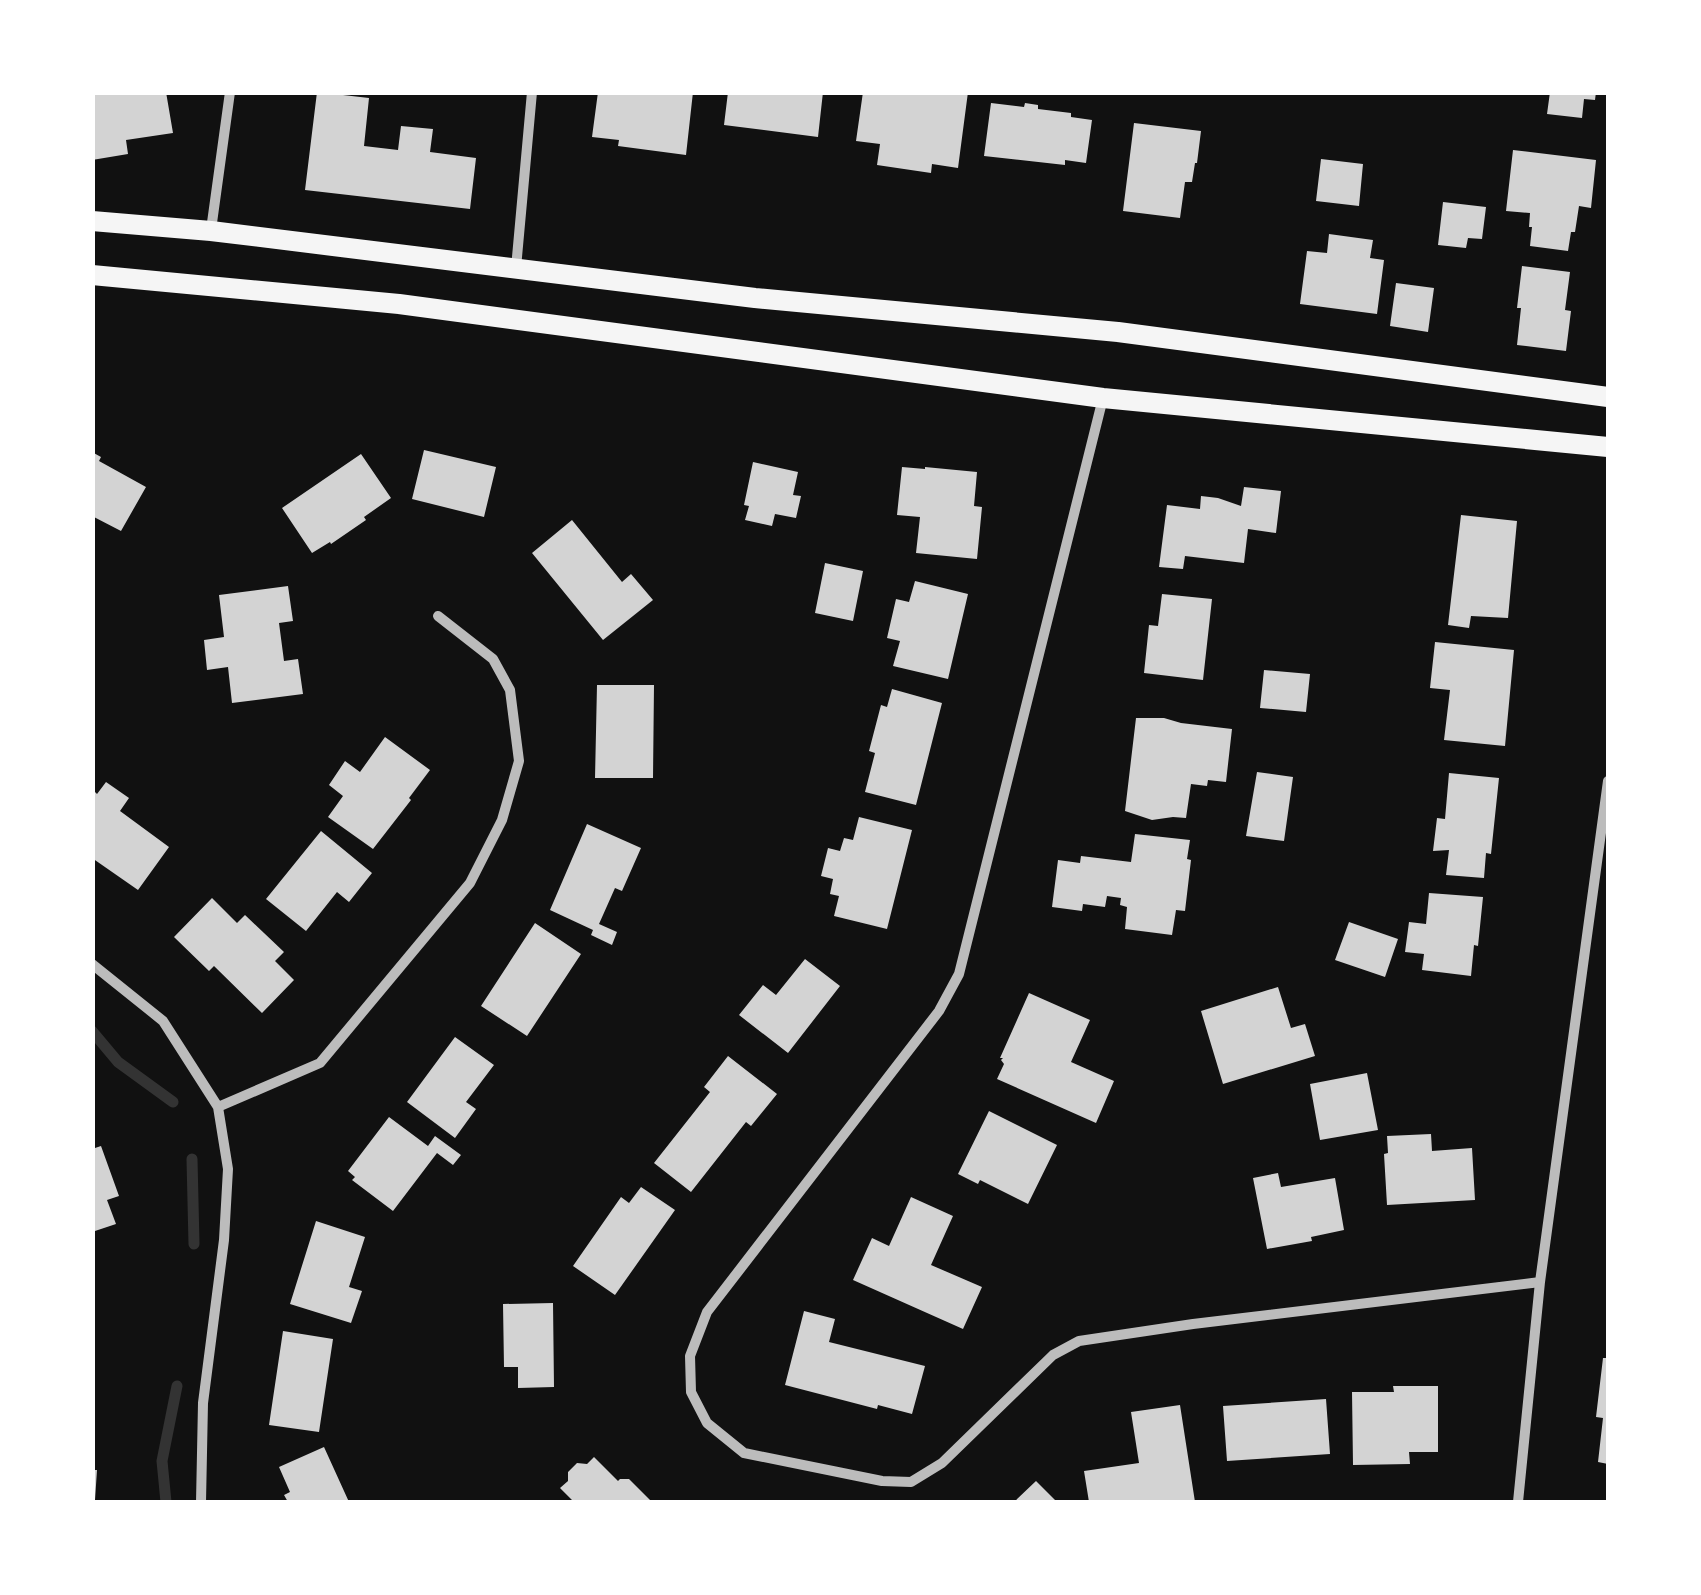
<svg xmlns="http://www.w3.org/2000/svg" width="1701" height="1595" font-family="'DM Sans',sans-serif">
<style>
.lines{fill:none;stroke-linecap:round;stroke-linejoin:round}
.stream{stroke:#333;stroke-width:11}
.building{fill:#d3d3d3}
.minor{stroke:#bcbcbc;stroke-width:10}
.secondary{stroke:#f5f5f5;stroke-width:20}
</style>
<rect width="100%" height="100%" fill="#111"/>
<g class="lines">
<path class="stream" d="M 92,1031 L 118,1062 L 173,1102
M 192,1159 L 194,1244
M 166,1502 L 162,1461 L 177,1386"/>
</g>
<path class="building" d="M 92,92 L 166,92 L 173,133 L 126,140 L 128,154 L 92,160 Z
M 317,92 L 369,98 L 364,146 L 398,150 L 401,126 L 433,129 L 430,152 L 476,158 L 470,209 L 305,190 Z
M 598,92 L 642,94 L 642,92 L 693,92 L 686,155 L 618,146 L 619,140 L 592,137 Z
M 728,92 L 823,92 L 818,137 L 724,125 Z
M 863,92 L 892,95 L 893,92 L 968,92 L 958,168 L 932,164 L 931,173 L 877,165 L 880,144 L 856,141 Z
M 1550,92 L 1596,92 L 1595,100 L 1584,99 L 1582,118 L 1547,114 Z
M 991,103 L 1024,107 L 1025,103 L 1038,105 L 1038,109 L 1071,113 L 1071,117 L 1092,120 L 1086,163 L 1065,160 L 1065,165 L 984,156 Z
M 1134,123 L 1201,131 L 1197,163 L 1195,163 L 1192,182 L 1185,182 L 1180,218 L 1123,211 Z
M 1513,150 L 1596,160 L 1591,208 L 1579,206 L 1575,232 L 1571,232 L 1568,251 L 1530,246 L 1532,227 L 1529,227 L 1530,213 L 1506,211 Z
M 1321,159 L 1363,164 L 1359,206 L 1316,201 Z
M 1443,202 L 1486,207 L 1482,239 L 1468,238 L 1466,248 L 1438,245 Z
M 1329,234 L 1373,240 L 1370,258 L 1384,260 L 1377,314 L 1300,304 L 1307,251 L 1327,253 Z
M 1522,266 L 1570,272 L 1565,310 L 1571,311 L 1566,351 L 1517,345 L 1521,308 L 1517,308 Z
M 1396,283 L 1434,288 L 1428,332 L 1390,326 Z
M 424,450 L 496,467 L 484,517 L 412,499 Z
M 92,452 L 101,457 L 99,461 L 146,487 L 121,531 L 92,516 Z
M 361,454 L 391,498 L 364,517 L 366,520 L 331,544 L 330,542 L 312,553 L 282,508 Z
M 753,462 L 798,472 L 793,495 L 801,496 L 796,518 L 775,514 L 772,526 L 745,520 L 749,506 L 744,505 Z
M 902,467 L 925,469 L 925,467 L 977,472 L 974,506 L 982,507 L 977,559 L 916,553 L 920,517 L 897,515 Z
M 1244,487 L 1281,491 L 1276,533 L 1248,529 L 1244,563 L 1185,556 L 1183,569 L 1159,567 L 1167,505 L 1200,509 L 1201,496 L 1218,498 L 1241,506 Z
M 1461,515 L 1517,521 L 1508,618 L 1471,616 L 1469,628 L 1448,625 Z
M 572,520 L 622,582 L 631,574 L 653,600 L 603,640 L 532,553 Z
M 825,563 L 863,571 L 853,621 L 815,613 Z
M 915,581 L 968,594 L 948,679 L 893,666 L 900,641 L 887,638 L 896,599 L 909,602 Z
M 288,586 L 293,621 L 279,623 L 284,661 L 298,659 L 303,694 L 232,703 L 228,667 L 207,670 L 204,640 L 224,637 L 219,595 Z
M 1162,594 L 1212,599 L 1203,680 L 1144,673 L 1149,625 L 1158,626 Z
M 1435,642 L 1514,650 L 1505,746 L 1444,740 L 1450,690 L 1430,688 Z
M 1264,670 L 1310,674 L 1306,712 L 1260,708 Z
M 597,685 L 654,685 L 653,778 L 595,778 Z
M 892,689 L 942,703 L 916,805 L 865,792 L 875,753 L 869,751 L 881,705 L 887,707 Z
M 1136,718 L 1164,718 L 1181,723 L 1232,729 L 1226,782 L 1208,780 L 1207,786 L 1191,784 L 1186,818 L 1173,817 L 1152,820 L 1125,811 Z
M 385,737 L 430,770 L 409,798 L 411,800 L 373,849 L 328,817 L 343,796 L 329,785 L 345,761 L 360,772 Z
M 1257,772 L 1293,777 L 1284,841 L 1246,836 Z
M 1449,773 L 1499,778 L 1491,854 L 1486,853 L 1484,878 L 1446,875 L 1449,850 L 1433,851 L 1437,818 L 1445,819 Z
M 106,782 L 129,798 L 120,811 L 169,847 L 138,890 L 92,858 L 92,795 L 95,792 L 97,794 Z
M 859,817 L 912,830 L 887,929 L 834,916 L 839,896 L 830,894 L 833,879 L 821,876 L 828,848 L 840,851 L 844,838 L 853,840 Z
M 587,824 L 641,848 L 622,891 L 615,888 L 599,924 L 617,932 L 612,945 L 591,935 L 593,930 L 550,910 Z
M 321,831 L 372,873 L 349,902 L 337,892 L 306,931 L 266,899 Z
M 1135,834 L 1190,840 L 1187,859 L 1191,860 L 1185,911 L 1176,910 L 1172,935 L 1125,929 L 1127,907 L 1120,905 L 1121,898 L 1107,896 L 1105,907 L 1083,904 L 1082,911 L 1052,907 L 1058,860 L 1080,863 L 1081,856 L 1131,862 Z
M 1429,893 L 1483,897 L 1478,946 L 1474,945 L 1471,976 L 1422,970 L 1424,954 L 1405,952 L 1409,922 L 1426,924 Z
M 212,898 L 237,923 L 245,915 L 284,952 L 275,961 L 294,980 L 262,1013 L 214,966 L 209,971 L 174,937 Z
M 1349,922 L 1398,939 L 1385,977 L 1335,960 Z
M 535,923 L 581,954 L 527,1036 L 481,1006 Z
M 805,959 L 840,986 L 788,1053 L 739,1015 L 763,985 L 776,995 Z
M 1278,987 L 1291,1028 L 1305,1024 L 1315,1056 L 1223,1084 L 1201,1011 Z
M 1029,993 L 1090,1020 L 1071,1062 L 1114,1081 L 1096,1123 L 997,1079 L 1004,1064 L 1001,1060 L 1003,1058 L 1000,1058 Z
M 455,1037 L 494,1065 L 466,1102 L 476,1109 L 455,1138 L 407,1102 Z
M 728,1056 L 777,1094 L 751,1126 L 746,1122 L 691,1192 L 654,1163 L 710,1092 L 704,1087 Z
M 1367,1073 L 1378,1130 L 1320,1140 L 1310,1084 Z
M 989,1111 L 1057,1145 L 1028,1204 L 980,1180 L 978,1184 L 958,1174 Z
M 389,1117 L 428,1146 L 435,1136 L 461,1155 L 453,1165 L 437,1153 L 393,1211 L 352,1180 L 355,1177 L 348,1171 Z
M 1431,1134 L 1432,1151 L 1472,1148 L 1475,1200 L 1387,1205 L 1384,1154 L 1388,1153 L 1387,1136 Z
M 101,1146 L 119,1196 L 107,1200 L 116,1224 L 92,1232 L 92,1149 Z
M 1278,1173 L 1281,1187 L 1335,1178 L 1344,1230 L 1311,1237 L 1312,1241 L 1267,1249 L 1253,1178 Z
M 641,1187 L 675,1210 L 615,1295 L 573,1266 L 621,1197 L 629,1203 Z
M 911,1197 L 953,1216 L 931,1265 L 982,1287 L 963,1329 L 853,1280 L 872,1238 L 889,1246 Z
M 316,1221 L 365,1237 L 349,1287 L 362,1291 L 351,1323 L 290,1304 Z
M 553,1303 L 554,1387 L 518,1388 L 518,1367 L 504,1367 L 503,1304 Z
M 804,1311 L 835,1319 L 829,1342 L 925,1366 L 912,1414 L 878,1405 L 877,1409 L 785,1385 Z
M 283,1331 L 333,1339 L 319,1432 L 269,1425 Z
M 1603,1358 L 1608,1358 L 1608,1464 L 1598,1462 L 1603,1418 L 1596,1417 Z
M 1393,1386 L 1438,1386 L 1438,1452 L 1409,1452 L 1410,1464 L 1353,1465 L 1352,1392 L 1394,1392 Z
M 1326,1399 L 1330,1454 L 1227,1461 L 1223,1406 Z
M 1180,1405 L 1195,1502 L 1089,1502 L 1084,1471 L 1139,1463 L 1131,1412 Z
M 324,1447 L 349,1502 L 288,1502 L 284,1495 L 290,1492 L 279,1467 Z
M 594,1457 L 618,1481 L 620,1479 L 629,1479 L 652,1502 L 574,1502 L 560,1488 L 568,1481 L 568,1472 L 577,1463 L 587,1464 Z
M 92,1470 L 97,1470 L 95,1500 L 92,1500 Z
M 1036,1481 L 1057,1502 L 1014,1502 Z"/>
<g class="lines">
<path class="minor" d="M 211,230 L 230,92
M 516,268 L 532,92
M 1103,398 L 959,974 L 939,1011 L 707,1312 L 690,1356 L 691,1392 L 707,1423 L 744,1453 L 882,1481 L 911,1482 L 942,1463 L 1053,1355 L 1079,1341 L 1193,1324 L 1540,1282
M 92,964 L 163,1021 L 218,1107 L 228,1169 L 224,1240 L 203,1403 L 201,1502
M 218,1107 L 320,1063 L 470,883 L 502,820 L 519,761 L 510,690 L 493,659 L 438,616
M 1518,1502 L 1540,1282 L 1608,781"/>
<path class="secondary" d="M 92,221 L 211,231 L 755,298 L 1118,332 L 1608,397
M 92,275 L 399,304 L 1103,398 L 1608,447"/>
</g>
<rect width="1701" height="1595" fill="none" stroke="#ffffff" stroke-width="190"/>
</svg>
